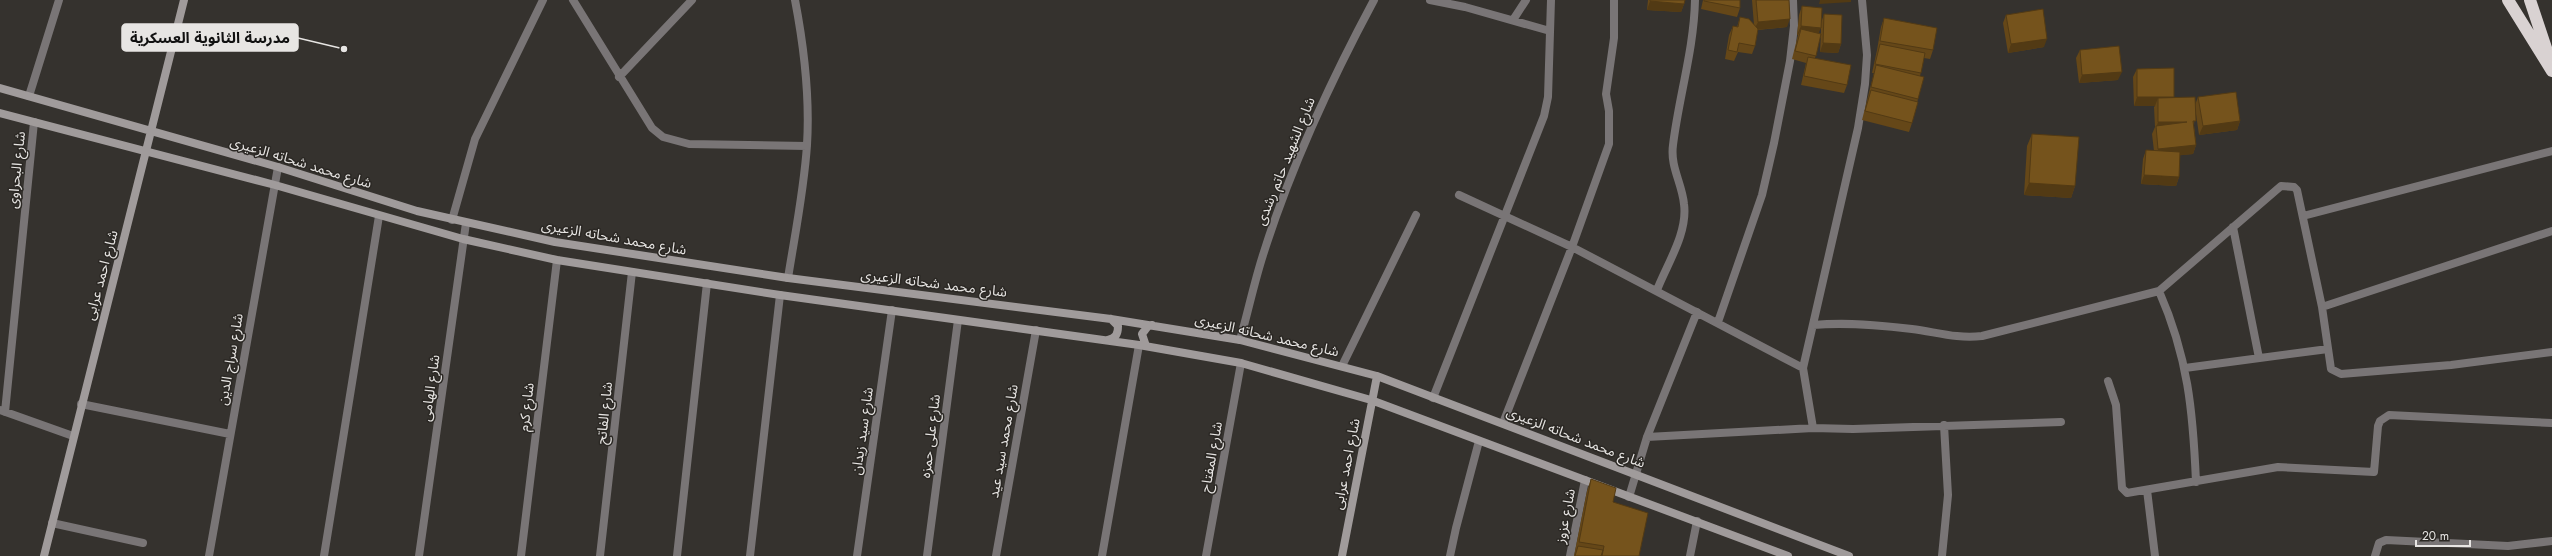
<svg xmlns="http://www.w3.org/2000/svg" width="2552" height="556" font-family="Jost,'Noto Sans Arabic',sans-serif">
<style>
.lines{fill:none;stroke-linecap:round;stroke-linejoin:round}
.street{stroke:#797576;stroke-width:8}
.secondary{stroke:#a09b9b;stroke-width:8}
.highway{stroke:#d9d2d2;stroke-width:12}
.wall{fill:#654718}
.shaded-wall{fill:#523a14}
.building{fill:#75531c;stroke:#523a14}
.labels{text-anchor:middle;stroke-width:3;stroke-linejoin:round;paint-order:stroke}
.street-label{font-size:14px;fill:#e7e5e3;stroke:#2b2824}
.leader{fill:none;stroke:#e7e5e3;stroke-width:1.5}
.callout-dot{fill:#e7e5e3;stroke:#2b2824;stroke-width:1.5}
.callout{fill:#e7e5e3;stroke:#e7e5e3;stroke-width:1.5}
.callout-label{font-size:15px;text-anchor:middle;font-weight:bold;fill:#111}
</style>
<rect width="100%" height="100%" fill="#35322e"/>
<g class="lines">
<path class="street" d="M 573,0 L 652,128 L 663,137 L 689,144 L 807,146
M 1430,0 L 1465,7 L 1550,31
M 1862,0 L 1867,55 L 1865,84 L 1858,128 L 1803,368 L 1813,428 L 1853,429 L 2061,422
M 1513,20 L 1526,0
M 619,77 L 692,0
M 29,96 L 59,0
M 1459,195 L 1572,247 L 1803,368
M 2303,216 L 2552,151
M 452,220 L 475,139 L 543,0
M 2233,227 L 2259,358
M 788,278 C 795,234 804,190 807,145 C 810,97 804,47 795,0
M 1657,290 C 1667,264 1688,233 1684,204 C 1682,183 1670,167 1673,145 C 1679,96 1694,49 1695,0
M 2159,291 C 2188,357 2193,411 2196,482
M 2322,307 L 2552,231
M 1718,322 L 1762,195 L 1774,143 L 1790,61 L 1794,26 L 1793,0
M 1813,325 C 1847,322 1879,325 1912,329 C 1936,332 1957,339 1982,336 L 2159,291 L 2281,186 L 2294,187 L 2297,190 L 2322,307 L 2331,369 L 2341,374 L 2451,365 L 2552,352
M 1240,340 C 1248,312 1254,283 1263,255 C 1291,166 1330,82 1374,0
M 1342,366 L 1416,215
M 2185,368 L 2328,349
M 2108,381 L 2116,405 L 2122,488 L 2127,493 L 2278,467 L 2374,472 L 2378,426 L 2380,421 L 2389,415 L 2552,423
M 1433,398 L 1544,116 L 1548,97 L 1551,0
M 81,404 L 230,434
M 0,410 L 73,436
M 5,412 L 34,122
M 1503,423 L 1572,247 L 1609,144 L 1609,111 L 1606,94 L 1614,38 L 1614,0
M 1647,437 L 1813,428
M 2147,490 L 2155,556
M 1629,497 L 1647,437 L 1697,312
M 52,523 L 143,543
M 209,556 L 278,167
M 324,556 L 379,216
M 419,556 L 466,223
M 521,556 L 557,260
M 600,556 L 632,272
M 677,556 L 707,283
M 750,556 L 780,295
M 857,556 L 892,310
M 927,556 L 958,320
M 996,556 L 1036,330
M 1102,556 L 1139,345
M 1206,556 L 1241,363
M 1450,556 L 1456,528 L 1479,441
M 1570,556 L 1585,480
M 1690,556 L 1697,521
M 1942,556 L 1948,495 L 1944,425
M 2375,556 L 2379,543 L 2386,540 L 2508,546 L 2552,541"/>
<path class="secondary" d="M 0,88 L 278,167 L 417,211 L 555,242 L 788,278 L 1111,319 L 1240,340 L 1377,376 L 1849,556
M 0,113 L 275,185 L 463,239 L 557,260 L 780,295 L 1139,345 L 1241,363 L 1371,400 L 1788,556
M 1108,340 C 1116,338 1118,334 1118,326 L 1111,319
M 1146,346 L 1142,334 L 1148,326 L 1152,325
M 44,556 L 184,0
M 1342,556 L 1377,376"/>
<path class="highway" d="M 2508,0 L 2552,71
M 2530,0 L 2550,60"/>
</g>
<path class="wall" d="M 1648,0 L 1685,0 L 1684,4 L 1681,12 L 1647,10 Z
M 1703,0 L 1740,0 L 1740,8 L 1737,17 L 1701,9 Z
M 1752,0 L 1789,0 L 1787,27 L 1758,30 L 1755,46 L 1752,54 L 1738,52 L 1734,61 L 1725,59 L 1729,35 L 1733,26 L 1737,27 L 1740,17 L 1754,25 Z
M 1802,6 L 1819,33 L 1821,34 L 1821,23 L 1824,14 L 1841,44 L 1838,53 L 1820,52 L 1821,34 L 1815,58 L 1847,85 L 1844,93 L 1801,85 L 1806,63 L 1792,59 L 1798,35 L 1797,35 L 1799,15 Z
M 2006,15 L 2044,47 L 2008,53 L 2003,23 Z
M 1884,18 L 1933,50 L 1930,59 L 1924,58 L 1920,76 L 1918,99 L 1912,123 L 1909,132 L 1862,120 L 1874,73 L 1872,73 L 1877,50 L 1881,27 Z
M 2080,50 L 2118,80 L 2079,83 L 2076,58 Z
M 2137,69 L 2174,97 L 2174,98 L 2195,105 L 2198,97 L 2240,121 L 2237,130 L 2199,135 L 2195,107 L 2194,126 L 2196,145 L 2193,154 L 2180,155 L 2179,177 L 2176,186 L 2141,184 L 2143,159 L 2146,150 L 2154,151 L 2152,134 L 2155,127 L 2154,107 L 2155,106 L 2134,106 L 2133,77 Z
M 2032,134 L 2075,186 L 2071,198 L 2024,195 L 2027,146 Z
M 1591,479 L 1613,502 L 1639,556 L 1574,556 L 1587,491 Z"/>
<path class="shaded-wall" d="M 1820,0 L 1851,0 L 1851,2 L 1819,4 Z
M 1650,1 L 1684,4 L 1681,12 L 1647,10 Z
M 1790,19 L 1787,27 L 1754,30 L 1758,22 Z
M 1801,26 L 1821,28 L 1817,36 L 1801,29 L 1798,35 L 1797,35 Z
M 2047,39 L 2044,47 L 2008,53 L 2011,44 Z
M 1823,43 L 1841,44 L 1838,53 L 1820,52 Z
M 2122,72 L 2118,80 L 2079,83 L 2082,75 Z
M 2137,97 L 2174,97 L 2171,105 L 2158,98 L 2155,106 L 2134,106 Z
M 2240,121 L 2237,130 L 2199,135 L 2203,126 Z
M 2158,122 L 2187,122 L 2156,129 Z
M 2196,145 L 2193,154 L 2155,158 L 2158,149 Z
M 2144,175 L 2179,177 L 2176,186 L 2141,184 Z
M 2029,183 L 2075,186 L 2071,198 L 2024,195 Z"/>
<path class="building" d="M 1650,0 L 1685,0 L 1684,4 L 1650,1 Z
M 1704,0 L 1740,0 L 1740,8 L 1704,1 Z
M 1756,0 L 1789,0 L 1790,19 L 1758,22 Z
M 1802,6 L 1822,8 L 1821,28 L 1801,26 Z
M 2043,9 L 2047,39 L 2011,44 L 2006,15 Z
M 1824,14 L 1842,15 L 1841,44 L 1823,43 Z
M 1740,17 L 1749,19 L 1758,29 L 1755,46 L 1739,43 L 1737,52 L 1728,50 L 1733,26 L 1738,27 Z
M 1884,18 L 1937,28 L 1933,50 L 1880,41 Z
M 1801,29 L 1821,34 L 1816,56 L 1795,51 Z
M 1880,44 L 1925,53 L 1921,73 L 1875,64 Z
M 2119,46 L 2122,72 L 2082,75 L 2080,50 Z
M 1808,57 L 1851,65 L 1847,85 L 1804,76 Z
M 1876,65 L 1924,77 L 1918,99 L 1871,87 Z
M 2174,68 L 2174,97 L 2137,97 L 2137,69 Z
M 1871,90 L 1918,102 L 1912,123 L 1865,111 Z
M 2236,92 L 2240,121 L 2203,126 L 2198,97 Z
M 2195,97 L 2196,121 L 2193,121 L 2196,145 L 2158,149 L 2156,126 L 2187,122 L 2158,122 L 2158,98 Z
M 2032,134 L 2079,137 L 2075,186 L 2029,183 Z
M 2146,150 L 2180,152 L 2179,177 L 2144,175 Z
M 1591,479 L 1616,488 L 1613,502 L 1648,513 L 1639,556 L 1602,556 L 1604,546 L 1579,542 Z
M 1578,546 L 1603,550 L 1601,556 L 1575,556 Z"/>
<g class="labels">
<g class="street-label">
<text transform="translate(1285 161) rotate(-68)" y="5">شارع الشهيد حاتم رشدى</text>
<text transform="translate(301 162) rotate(17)" y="5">شارع محمد شحاته الزعيرى</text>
<text transform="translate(16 170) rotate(-84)" y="5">شارع البحراوى</text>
<text transform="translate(614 237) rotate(10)" y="5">شارع محمد شحاته الزعيرى</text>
<text transform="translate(101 275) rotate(-75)" y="5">شارع احمد عرابى</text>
<text transform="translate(934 283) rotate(7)" y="5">شارع محمد شحاته الزعيرى</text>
<text transform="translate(1267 335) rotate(13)" y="5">شارع محمد شحاته الزعيرى</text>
<text transform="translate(230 359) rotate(-80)" y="5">شارع سراج الدين</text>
<text transform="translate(430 388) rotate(-82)" y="5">شارع الهامى</text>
<text transform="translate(526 407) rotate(-83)" y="5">شارع كرم</text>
<text transform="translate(604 413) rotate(-84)" y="5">شارع الفاتح</text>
<text transform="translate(862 431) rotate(-82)" y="5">شارع سيد زيدان</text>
<text transform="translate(930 436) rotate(-83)" y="5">شارع على حمزه</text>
<text transform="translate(1576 437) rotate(21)" y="5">شارع محمد شحاته الزعيرى</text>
<text transform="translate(1003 441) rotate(-80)" y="5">شارع محمد سيد عيد</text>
<text transform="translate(1211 457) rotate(-80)" y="5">شارع المفتاح</text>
<text transform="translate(1346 464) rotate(-79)" y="5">شارع احمد عرابى</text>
<text transform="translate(1565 516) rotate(-79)" y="5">شارع عزوز</text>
</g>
</g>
<path class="leader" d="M344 49L298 38"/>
<circle class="callout-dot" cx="344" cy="49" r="4"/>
<rect class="callout" x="122" y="24" width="176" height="27" rx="4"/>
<g class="callout-label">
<text x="210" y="43">مدرسة الثانوية العسكرية</text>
</g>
<path d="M2416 540v6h54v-6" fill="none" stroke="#e7e5e3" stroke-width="2"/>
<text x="2422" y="540" font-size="12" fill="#e7e5e3" stroke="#2b2824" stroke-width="3" paint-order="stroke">20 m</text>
</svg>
